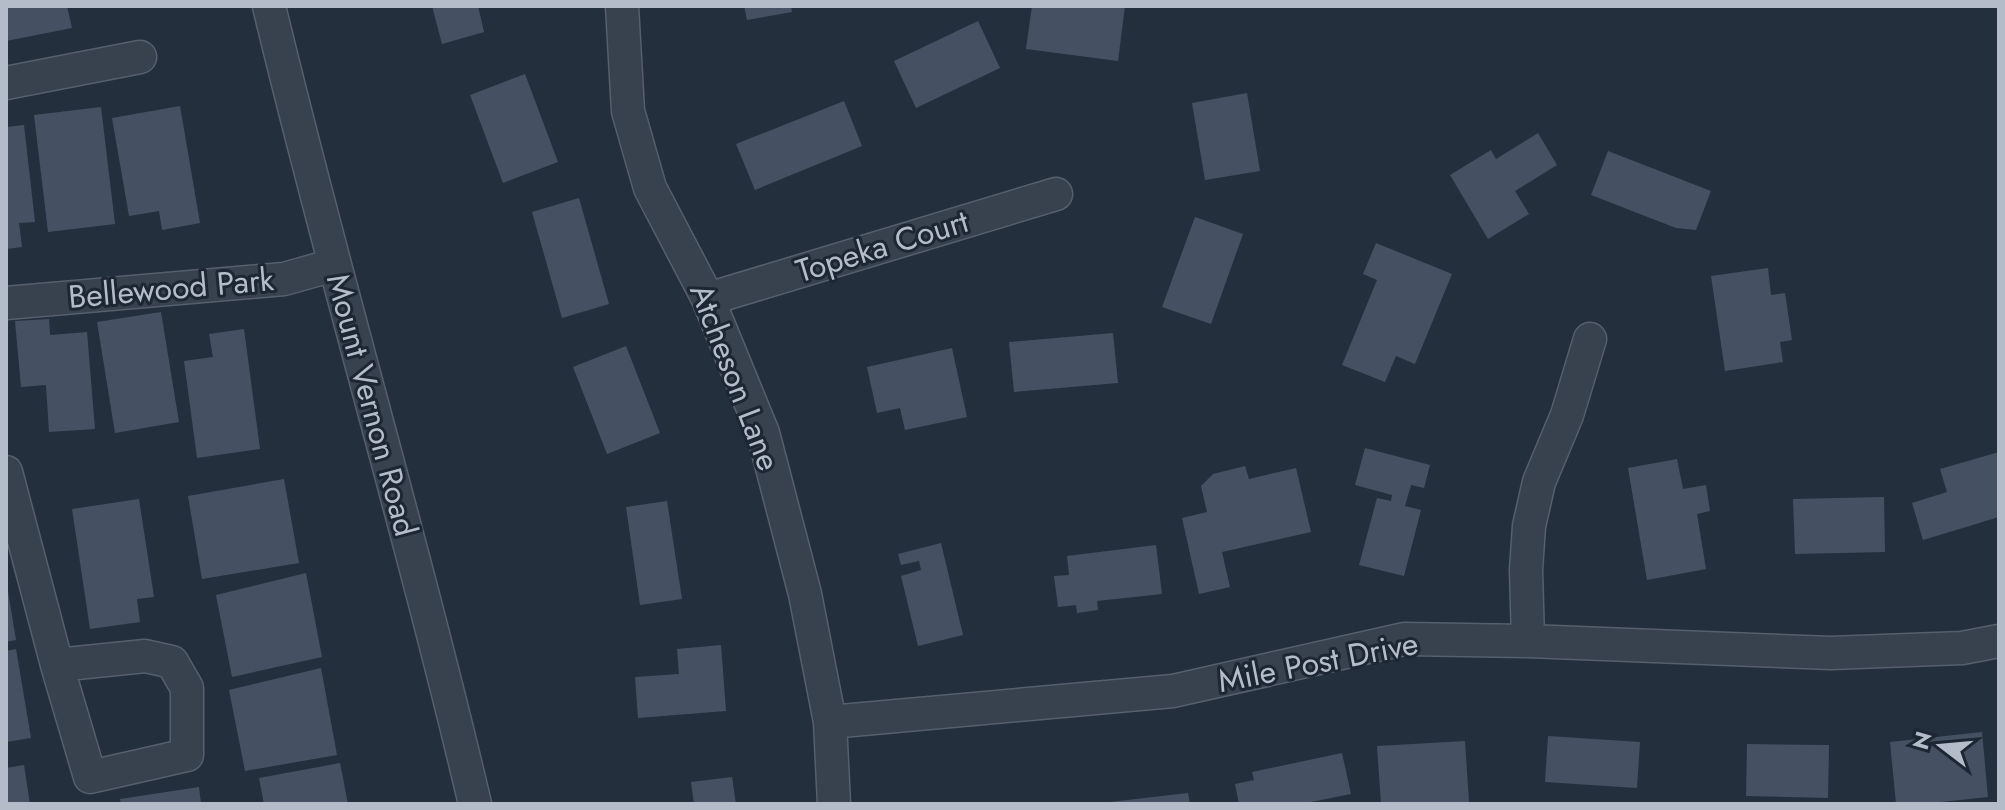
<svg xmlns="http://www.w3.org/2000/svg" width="2005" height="810" font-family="Jost,sans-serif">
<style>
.building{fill:#455162}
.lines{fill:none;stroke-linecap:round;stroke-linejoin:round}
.minor-casing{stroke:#565f6c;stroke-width:35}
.minor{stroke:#38414e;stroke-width:32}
.labels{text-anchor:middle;stroke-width:6;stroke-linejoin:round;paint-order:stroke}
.street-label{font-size:32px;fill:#b4bcc9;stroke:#1d2633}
</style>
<rect width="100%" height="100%" fill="#242f3e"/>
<path class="building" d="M 6,6 L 67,6 L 72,28 L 6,41 Z
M 432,6 L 478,6 L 484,32 L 442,44 Z
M 744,6 L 791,6 L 792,12 L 747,20 Z
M 1032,6 L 1125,6 L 1118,61 L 1026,49 Z
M 978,21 L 1000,68 L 916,108 L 894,61 Z
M 525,74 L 558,162 L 503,183 L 470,95 Z
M 1247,93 L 1260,171 L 1205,180 L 1192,103 Z
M 844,101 L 862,146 L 755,190 L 736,144 Z
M 180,106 L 200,223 L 162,230 L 159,211 L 129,216 L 112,118 Z
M 101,107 L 115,224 L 48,232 L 34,115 Z
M 24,125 L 35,222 L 19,223 L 22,247 L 6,249 L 6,127 Z
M 1538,133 L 1557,165 L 1515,191 L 1529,214 L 1488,239 L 1450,175 L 1491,150 L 1496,159 Z
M 1608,151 L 1711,191 L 1696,230 L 1676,228 L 1591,195 Z
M 579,198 L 609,304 L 562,318 L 532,212 Z
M 1195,217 L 1243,234 L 1211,324 L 1162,307 Z
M 1376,243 L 1452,274 L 1415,364 L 1396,356 L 1385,382 L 1342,365 L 1377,280 L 1363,274 Z
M 1768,268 L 1771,295 L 1785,293 L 1792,340 L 1780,342 L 1783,362 L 1725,371 L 1711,276 Z
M 161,312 L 179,422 L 115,433 L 97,322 Z
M 49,319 L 50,335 L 87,332 L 95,429 L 49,432 L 46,385 L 21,387 L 15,321 Z
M 244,329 L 260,449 L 197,458 L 184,361 L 213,357 L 209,334 Z
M 1113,333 L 1118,383 L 1014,392 L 1009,342 Z
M 626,346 L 660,433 L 607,454 L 573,367 Z
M 952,348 L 967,417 L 905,430 L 900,408 L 877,413 L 867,367 Z
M 1365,448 L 1430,465 L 1424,488 L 1411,485 L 1405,506 L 1421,510 L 1404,576 L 1359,565 L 1377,498 L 1391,501 L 1392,495 L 1355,485 Z
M 1999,452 L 1999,517 L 1923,540 L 1912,503 L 1947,492 L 1940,469 Z
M 1677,459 L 1683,489 L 1706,485 L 1710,511 L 1697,514 L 1706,569 L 1647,580 L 1628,468 Z
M 1245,466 L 1249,479 L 1296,468 L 1311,532 L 1222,552 L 1230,587 L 1199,594 L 1182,518 L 1207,512 L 1201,486 L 1213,474 Z
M 284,479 L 299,563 L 202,579 L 188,496 Z
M 1884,497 L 1885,552 L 1795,554 L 1793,499 Z
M 139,499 L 154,597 L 137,599 L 140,622 L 90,629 L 72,509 Z
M 667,501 L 682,599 L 640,605 L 626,507 Z
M 941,543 L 963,635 L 918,646 L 901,576 L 921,570 L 919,561 L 901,565 L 898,554 Z
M 1156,545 L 1162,594 L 1097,601 L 1098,610 L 1077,613 L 1076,605 L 1058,607 L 1054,576 L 1069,575 L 1067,556 Z
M 306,573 L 322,657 L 232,677 L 216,595 Z
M 6,591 L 8,591 L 16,640 L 6,642 Z
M 721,645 L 726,711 L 638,718 L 635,677 L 679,674 L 677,649 Z
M 16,649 L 31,738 L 6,742 L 6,651 Z
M 321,668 L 337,755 L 245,771 L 229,690 Z
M 1982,732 L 1988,797 L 1922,804 L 1896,804 L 1890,742 Z
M 1548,736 L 1640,742 L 1637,788 L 1545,782 Z
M 1465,741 L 1469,802 L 1381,804 L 1377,746 Z
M 1747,744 L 1829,745 L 1828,798 L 1746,796 Z
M 1342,753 L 1351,794 L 1311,802 L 1312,804 L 1239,804 L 1235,784 L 1254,780 L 1252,772 Z
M 340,763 L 348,804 L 264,804 L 259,778 Z
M 24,765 L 30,804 L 6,804 L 6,768 Z
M 732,777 L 736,804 L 694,804 L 691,782 Z
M 199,787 L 201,804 L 121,804 L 120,799 Z
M 1188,793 L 1190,804 L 1110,804 L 1110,802 Z"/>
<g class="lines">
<g class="minor-casing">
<path id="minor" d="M 269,6 C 333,273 412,537 475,804
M 622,6 L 628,111 L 650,188 L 708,299 L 763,433 L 805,594 L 830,722 L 834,804
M 6,83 L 140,57
M 708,299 L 1056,194
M 6,303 L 284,279 L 334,265
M 6,472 L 57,665
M 1528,641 L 1526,570 L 1529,526 L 1539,482 L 1567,415 L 1590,339
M 145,656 L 172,662 L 187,688 L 187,755 L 90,777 L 57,665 Z
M 830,722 L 1173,691 L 1404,639 L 1528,641 L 1831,653 L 1962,648 L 1999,641"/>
</g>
<use href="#minor" class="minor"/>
</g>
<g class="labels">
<g class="street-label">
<text transform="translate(882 246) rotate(-17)" y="11">Topeka Court</text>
<text transform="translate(171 288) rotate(-5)" y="11">Bellewood Park</text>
<text transform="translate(735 377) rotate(69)" y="11">Atcheson Lane</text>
<text transform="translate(372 405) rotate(75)" y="11">Mount Vernon Road</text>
<text transform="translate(1318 662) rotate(-11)" y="11">Mile Post Drive</text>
</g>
</g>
<rect width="2005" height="810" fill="none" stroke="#b4bcc9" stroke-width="16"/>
<g transform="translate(1941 746) rotate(286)" stroke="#1d2633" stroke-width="6" paint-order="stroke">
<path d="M0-6L14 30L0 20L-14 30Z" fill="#b4bcc9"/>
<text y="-12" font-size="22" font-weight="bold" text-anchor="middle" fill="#b4bcc9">N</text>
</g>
</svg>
